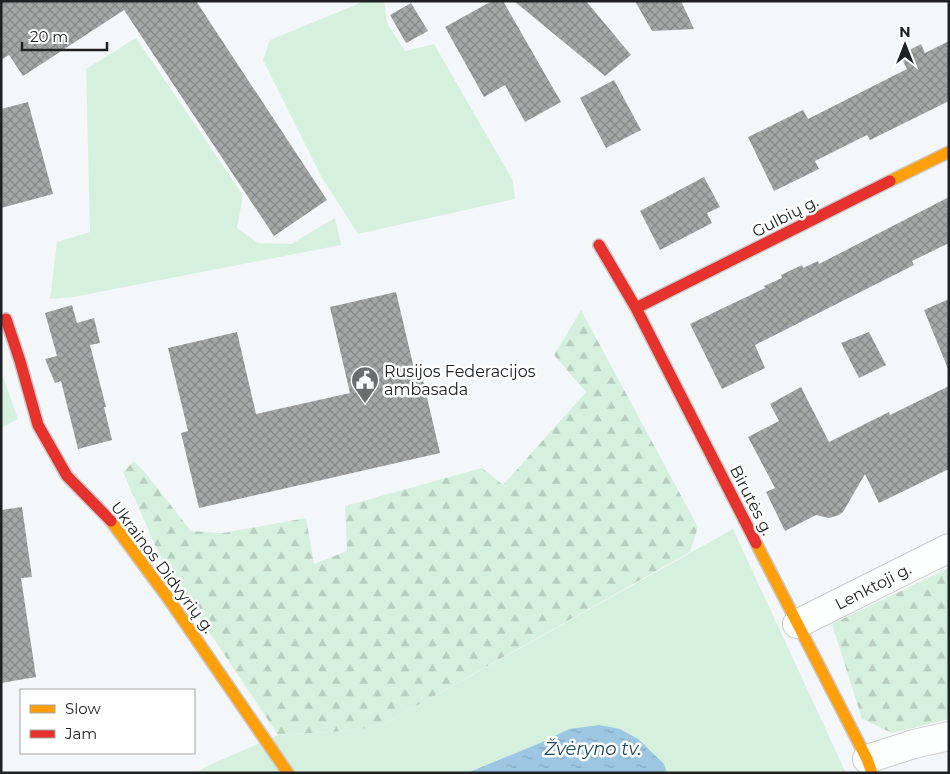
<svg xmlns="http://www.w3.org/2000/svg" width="950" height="774" font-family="Montserrat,sans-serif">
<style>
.green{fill:#d6f0de}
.forest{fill:url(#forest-firs)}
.water{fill:url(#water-ripples)}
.building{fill:url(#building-cross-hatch)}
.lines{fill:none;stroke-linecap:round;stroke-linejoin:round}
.street-casing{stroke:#c9cacd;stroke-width:30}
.slow-casing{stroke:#c9cacd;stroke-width:14}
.jam-casing{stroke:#c9cacd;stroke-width:14}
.street{stroke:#fdfefe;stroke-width:28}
.slow{stroke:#ff9f0a;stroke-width:11}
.jam{stroke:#e5322d;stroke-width:11}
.labels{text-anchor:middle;stroke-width:5;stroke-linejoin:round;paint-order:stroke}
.street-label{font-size:16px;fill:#202123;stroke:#fff}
.poi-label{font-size:16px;fill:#202123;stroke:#fff;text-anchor:start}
.water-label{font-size:18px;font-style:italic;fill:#1a4862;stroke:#fff}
</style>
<defs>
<pattern id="forest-firs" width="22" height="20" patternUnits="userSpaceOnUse" patternTransform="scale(1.25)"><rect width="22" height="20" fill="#d6f0de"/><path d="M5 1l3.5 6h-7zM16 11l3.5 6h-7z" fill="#b7cebe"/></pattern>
<pattern id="water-ripples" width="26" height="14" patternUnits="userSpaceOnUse" patternTransform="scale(1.25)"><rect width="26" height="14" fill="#9cc6e1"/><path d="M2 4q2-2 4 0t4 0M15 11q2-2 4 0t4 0" fill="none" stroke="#86aac1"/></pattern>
<pattern id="building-cross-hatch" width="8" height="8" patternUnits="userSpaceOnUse" patternTransform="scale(1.25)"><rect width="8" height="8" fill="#a5a6a6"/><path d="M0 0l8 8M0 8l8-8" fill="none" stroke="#868787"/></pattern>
</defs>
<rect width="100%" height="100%" fill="#f4f7fa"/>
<path class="green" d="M 365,1 L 384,1 L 387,23 L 405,51 L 434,44 L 513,181 L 515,199 L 358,234 L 321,176 L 263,60 L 270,40 Z
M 136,38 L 243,195 L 237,228 L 258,243 L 291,244 L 335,218 L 341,245 L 73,297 L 50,299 L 57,242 L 90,232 L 86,69 Z
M 1,371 L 18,419 L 1,428 Z
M 733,529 L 846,773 L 667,773 L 664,764 L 569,729 L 540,743 L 467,773 L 197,773 L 205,767 L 278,735 L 346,731 L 381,726 Z"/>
<path class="forest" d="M 581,310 L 698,527 L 690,552 L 381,726 L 346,731 L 278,735 L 163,563 L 123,472 L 134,461 L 147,475 L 191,531 L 223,533 L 306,518 L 314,564 L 347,551 L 345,506 L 482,468 L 503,485 L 586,392 L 554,355 Z
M 949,568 L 949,719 L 892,733 L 862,719 L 832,624 Z"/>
<path class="water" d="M 599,725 L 620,729 L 638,739 L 664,764 L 667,773 L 467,773 L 540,743 L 569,729 Z"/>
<path class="building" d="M 1,1 L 196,1 L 327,200 L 274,236 L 124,10 L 23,76 L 9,55 L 1,60 Z
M 492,1 L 503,1 L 561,102 L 525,122 L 505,85 L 484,97 L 445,27 Z
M 514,1 L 586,1 L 631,55 L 605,76 Z
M 635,1 L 681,1 L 694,29 L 652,31 Z
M 411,3 L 428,31 L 406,43 L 390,15 Z
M 949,41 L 949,101 L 870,140 L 867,135 L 815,161 L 819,169 L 774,191 L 748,137 L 803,110 L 808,119 L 907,69 L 900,55 L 921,44 L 925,53 Z
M 614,80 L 641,130 L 606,148 L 580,98 Z
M 28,102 L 53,194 L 1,208 L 1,109 Z
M 704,177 L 720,207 L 707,213 L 712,223 L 660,250 L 640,211 Z
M 949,197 L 949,243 L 912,261 L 914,265 L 755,345 L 765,368 L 722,389 L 690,324 L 765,288 L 764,286 L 782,278 L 781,275 L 802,265 L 803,268 L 818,261 L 819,264 Z
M 396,292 L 416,377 L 422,376 L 440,453 L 199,508 L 181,433 L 188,431 L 168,348 L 237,332 L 256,414 L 350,393 L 330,307 Z
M 949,299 L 949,369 L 948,369 L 924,310 Z
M 72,305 L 77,323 L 94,318 L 100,343 L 90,345 L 106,407 L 104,407 L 112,440 L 78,449 L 61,381 L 55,383 L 45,359 L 57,356 L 45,313 Z
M 869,332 L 886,365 L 859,378 L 841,343 Z
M 949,386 L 949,469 L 879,503 L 865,474 L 843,512 L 839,515 L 829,518 L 816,515 L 785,531 L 766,492 L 775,488 L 748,437 L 779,421 L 770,404 L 801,387 L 829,442 L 889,412 L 890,415 Z
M 22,507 L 32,577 L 21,578 L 36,677 L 1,683 L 1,510 Z"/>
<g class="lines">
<g class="street-casing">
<path id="street" d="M 797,624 L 949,548
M 867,759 L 914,744 L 949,736"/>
</g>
<g class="slow-casing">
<path id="slow" d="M 890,181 L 949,152
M 111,521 L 168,598 L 288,773
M 756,543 L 867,759 L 872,773"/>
</g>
<g class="jam-casing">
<path id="jam" d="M 599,245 L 636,308 L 756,543
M 636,308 L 890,181
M 6,319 L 20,361 L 38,425 L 67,476 L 111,521"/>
</g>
<use href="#street" class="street"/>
<use href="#slow" class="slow"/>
<use href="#jam" class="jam"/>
</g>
<defs>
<g id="civic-pin" transform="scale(1.4375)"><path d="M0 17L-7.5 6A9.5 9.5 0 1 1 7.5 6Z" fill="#6a6c6e" stroke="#fff"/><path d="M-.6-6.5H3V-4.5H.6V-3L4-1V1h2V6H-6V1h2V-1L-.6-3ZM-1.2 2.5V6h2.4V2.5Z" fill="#fff"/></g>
</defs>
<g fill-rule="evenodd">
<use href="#civic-pin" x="365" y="380"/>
</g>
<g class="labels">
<g class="street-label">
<text transform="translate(785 216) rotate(-27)" y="6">Gulbių g.</text>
<text transform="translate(752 500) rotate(63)" y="6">Birutės g.</text>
<text transform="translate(163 567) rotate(53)" y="6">Ukrainos Didvyrių g.</text>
<text transform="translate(873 586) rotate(-27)" y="6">Lenktoji g.</text>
</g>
<g class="poi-label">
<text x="384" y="377">Rusijos Federacijos<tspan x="384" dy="18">ambasada</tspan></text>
</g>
<g class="water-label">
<text x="593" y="755">Žvėryno tv.</text>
</g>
</g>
<rect width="950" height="774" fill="none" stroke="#202123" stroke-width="5"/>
<rect x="20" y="689" width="175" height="65" fill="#ffffff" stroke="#a6a6a7"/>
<rect x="30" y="705" width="25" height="8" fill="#ff9f0a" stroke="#a6a6a7"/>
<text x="65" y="714" font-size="15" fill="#202123">Slow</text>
<rect x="30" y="730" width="25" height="8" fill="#e5322d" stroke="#a6a6a7"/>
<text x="65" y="739" font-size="15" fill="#202123">Jam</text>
<g transform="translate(905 45)" stroke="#ffffff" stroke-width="4" paint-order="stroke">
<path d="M0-4L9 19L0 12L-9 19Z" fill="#202123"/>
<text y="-8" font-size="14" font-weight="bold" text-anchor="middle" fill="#202123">N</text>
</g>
<path d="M22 42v8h85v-8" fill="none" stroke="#202123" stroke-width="2.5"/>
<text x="30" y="42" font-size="15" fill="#202123" stroke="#ffffff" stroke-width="4" paint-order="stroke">20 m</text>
</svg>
